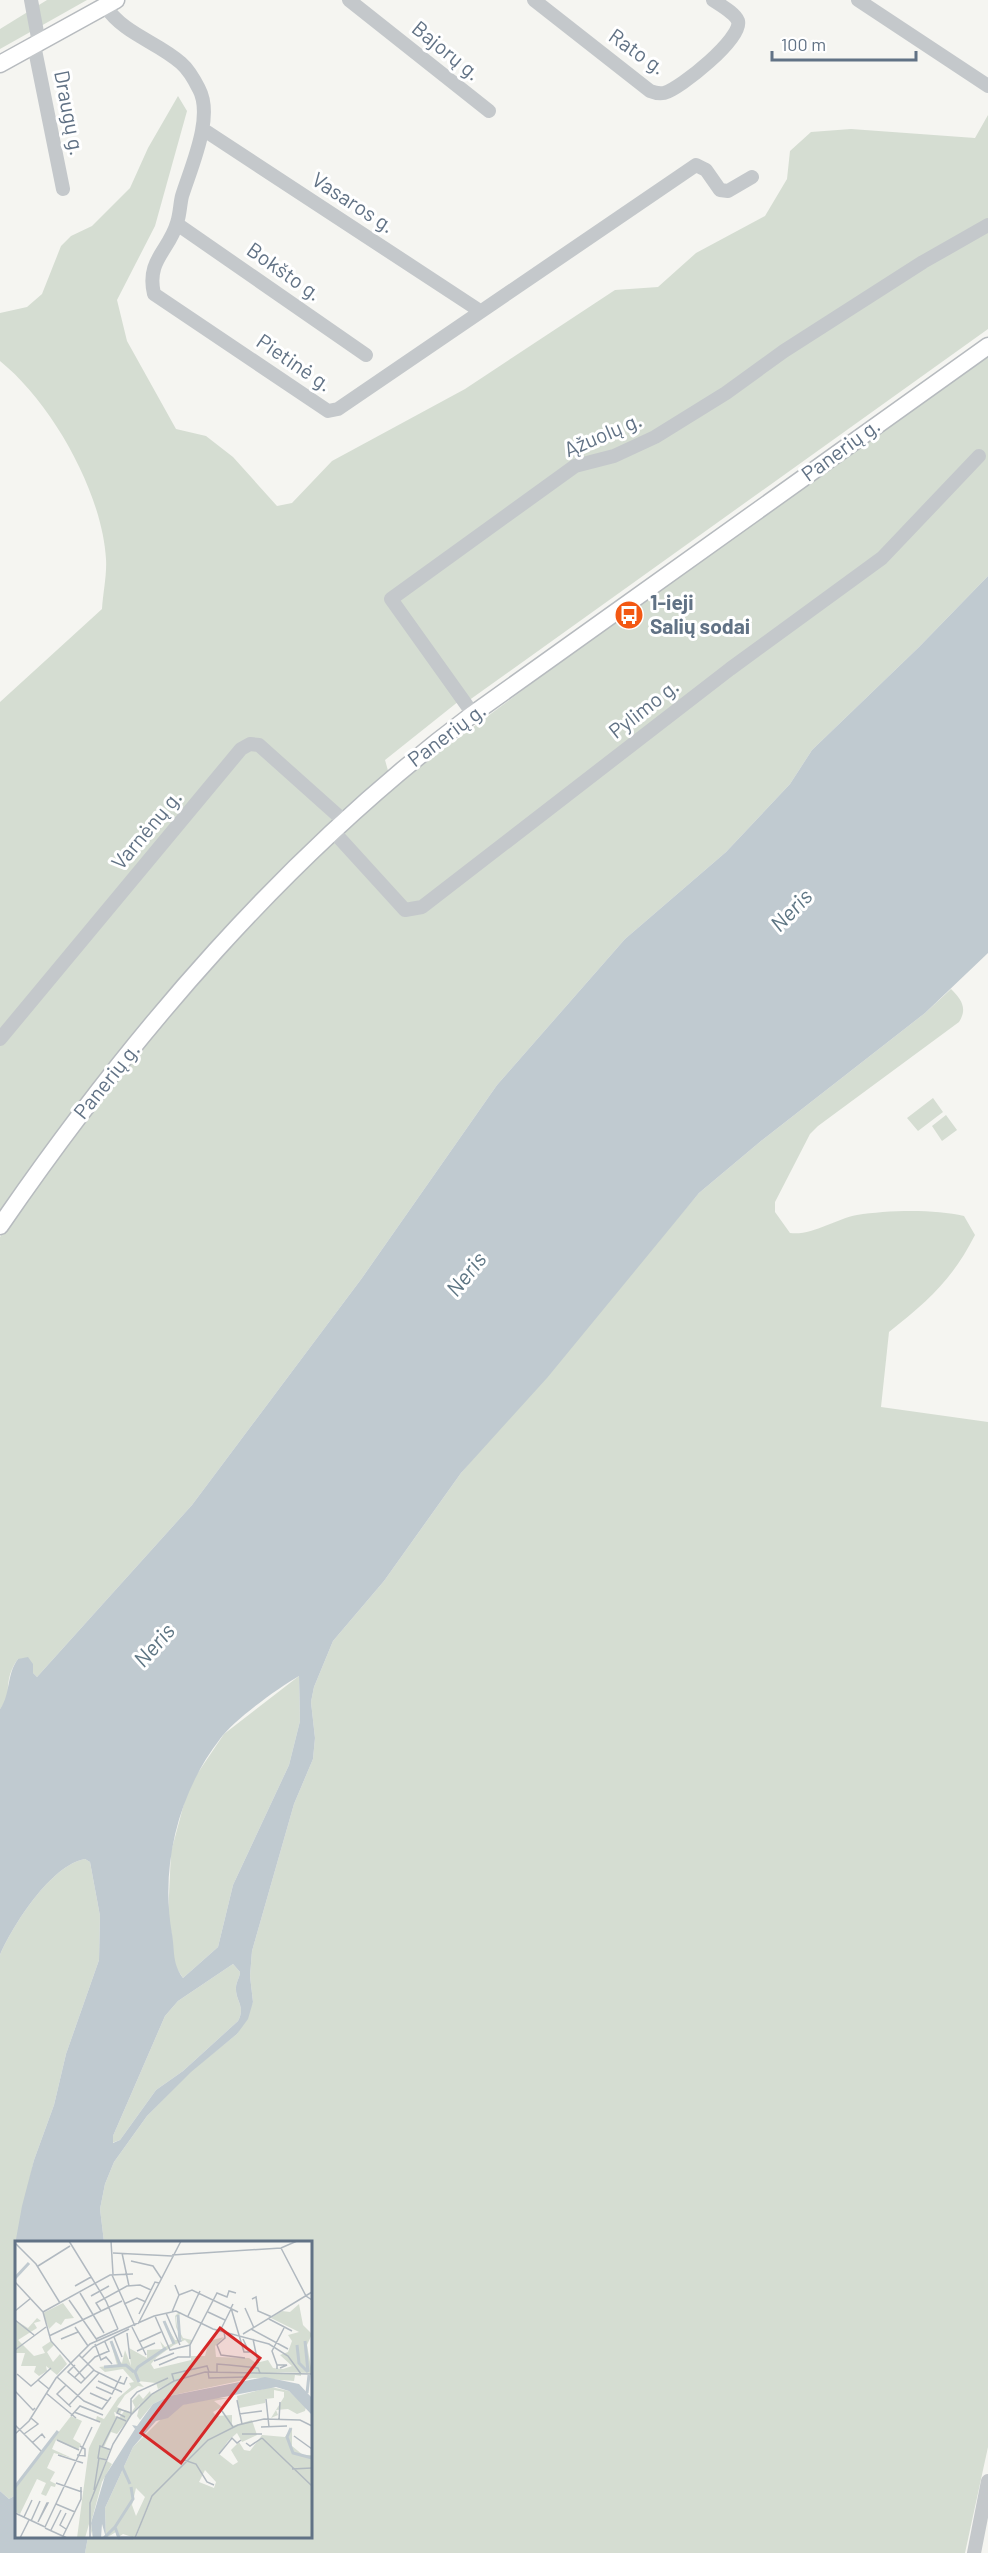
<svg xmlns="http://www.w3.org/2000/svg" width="988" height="2553" font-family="Barlow,sans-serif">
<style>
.green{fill:#d5ddd2}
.water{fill:#c0cad0;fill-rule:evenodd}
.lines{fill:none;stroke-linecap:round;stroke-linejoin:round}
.major-casing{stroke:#b7bbbf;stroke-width:19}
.minor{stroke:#c4c8cb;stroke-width:14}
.major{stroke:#fff;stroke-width:16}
.labels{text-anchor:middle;stroke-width:6;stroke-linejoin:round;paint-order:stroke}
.street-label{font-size:21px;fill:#617285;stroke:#fff}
.poi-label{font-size:21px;font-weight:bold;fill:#617285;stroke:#fff;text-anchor:start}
.water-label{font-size:22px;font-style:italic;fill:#5d7583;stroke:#fff}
.inset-river{fill:none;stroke:#c0cad0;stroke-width:3}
.inset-road{fill:none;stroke:#b1b9c0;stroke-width:1.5}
.view{fill:#d62828;fill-opacity:0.15;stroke:#d62828;stroke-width:3}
.inset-edge{fill:none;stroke:#617285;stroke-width:3}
</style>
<rect width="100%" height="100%" fill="#f5f5f1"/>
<path class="green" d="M 47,0 L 87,0 L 0,49 L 0,29 Z
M 178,96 L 187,111 L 155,226 L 117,300 L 127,341 L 176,429 L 206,436 L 233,457 L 277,506 L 292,503 L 332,461 L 465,389 L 615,290 L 658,287 L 696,253 L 765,216 L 787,179 L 790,151 L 811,132 L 851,129 L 975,138 L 988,115 L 988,222 L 656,433 L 584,461 L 386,597 L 459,701 L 385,760 L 389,774 L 344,813 L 256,740 L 0,1033 L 0,702 L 102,609 C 103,593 107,575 106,559 C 102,492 52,403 0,361 L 0,313 L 27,307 L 42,294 L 61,246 L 71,236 L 92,226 L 130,188 L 148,148 Z
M 988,227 L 988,329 L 468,701 L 398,601 L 575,469 L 617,458 Z
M 988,356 L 988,576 L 919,647 L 812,750 L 790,784 L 726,852 L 625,939 L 497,1085 L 362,1278 L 192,1505 L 37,1677 L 18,1659 C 9,1671 7,1684 8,1698 L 0,1709 L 0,1237 L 5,1230 L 119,1075 L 277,894 L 393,787 L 567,657 Z
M 257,749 L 335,822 L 251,905 L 0,1215 L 0,1046 L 243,752 Z
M 951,989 C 961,999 968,1008 959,1022 L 818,1126 L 810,1134 L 775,1202 L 775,1212 L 790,1233 C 812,1236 835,1219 857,1215 C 888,1210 935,1209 964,1216 L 975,1235 C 952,1280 928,1301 889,1332 L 881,1407 L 988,1422 L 988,2447 L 965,2553 L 85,2553 L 88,2537 L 310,2536 L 310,2242 L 104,2242 L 100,2209 L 105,2184 L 114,2162 L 147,2116 L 191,2071 L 237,2034 L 253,2002 L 250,1976 L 252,1951 L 294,1804 L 313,1759 L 315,1738 L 311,1702 L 314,1687 L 333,1641 L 384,1581 L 461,1473 L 699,1193 L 761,1141 L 925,1013 Z
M 933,1098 L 943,1112 L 918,1131 L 907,1118 Z
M 946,1115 L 957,1130 L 942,1141 L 932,1126 Z
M 299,1676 L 300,1721 L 289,1765 L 233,1885 L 218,1947 L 183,1978 L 173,1963 L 172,1936 L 168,1917 L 171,1852 L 186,1796 L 191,1783 L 224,1734 Z
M 85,1859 L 90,1862 L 100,1916 L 99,1960 L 66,2054 L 54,2105 L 34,2160 L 14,2250 L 16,2495 L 9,2499 L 0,2491 L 0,1955 C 13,1925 51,1865 85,1859 Z
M 233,1964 L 240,1972 C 240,1977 236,1982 236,1987 C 235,2001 246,2006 238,2021 L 183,2071 L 156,2090 L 120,2140 L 112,2143 L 113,2136 L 165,2016 L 178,2001 Z"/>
<path class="water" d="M 988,576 L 988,953 L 925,1013 L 761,1141 L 699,1193 L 547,1378 L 461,1473 L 384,1581 L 333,1641 L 314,1687 L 311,1702 L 315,1738 L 313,1759 L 294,1804 L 252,1951 L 250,1976 L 253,2002 L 248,2019 L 237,2034 L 191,2072 L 147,2116 L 114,2162 L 105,2184 L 100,2209 L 104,2242 L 16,2242 L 16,2379 L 14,2250 L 22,2206 L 34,2160 L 54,2105 L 66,2054 L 99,1960 L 100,1916 L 90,1862 L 85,1859 C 51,1865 13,1925 0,1955 L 0,1709 C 11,1694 6,1675 18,1659 L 28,1657 L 33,1664 L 33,1673 L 37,1677 L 192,1505 L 362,1278 L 497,1085 L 625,939 L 726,852 L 790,784 L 812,750 L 919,647 ZM 299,1676 L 300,1721 L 289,1765 L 233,1885 L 218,1947 L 183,1978 C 172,1963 175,1952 172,1934 C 160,1867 178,1793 220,1739 C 234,1720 278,1688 299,1676 ZM 233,1964 L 240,1972 C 240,1977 236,1982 236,1987 C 235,2001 246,2006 238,2021 L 183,2071 L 156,2090 L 120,2140 L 113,2143 L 113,2136 L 165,2016 L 178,2001 Z
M 0,2491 L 9,2499 L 16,2495 L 16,2536 L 88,2537 L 85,2553 L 0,2553 Z"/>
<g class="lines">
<g class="major-casing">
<path id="major" d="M 0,64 L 116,0
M 0,1226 C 132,1034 286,854 473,714 L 988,346"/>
</g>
<path class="minor" d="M 31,0 L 39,43
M 349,0 L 489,111
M 534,0 L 650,91 C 655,93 659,94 664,93 C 680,89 743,38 738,21 C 735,13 720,5 713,0
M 858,0 L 988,86
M 105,6 C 125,35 156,41 181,63 C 188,69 195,81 199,89 C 214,117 191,167 182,196 C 180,204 180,214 177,223 C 169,251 146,260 154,294 L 328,411 L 338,409 L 696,165 L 706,170 L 720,190 L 728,191 L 752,177
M 34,45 L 63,189
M 204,130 L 480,311
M 177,224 L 366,355
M 473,714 L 391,599 L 575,466 L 614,456 L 655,437 L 726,393 L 784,351 L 923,262 L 988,225
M 333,831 L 405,910 L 422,907 L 730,669 L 882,558 L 979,456
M 0,1039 L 241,749 L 250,744 L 259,745 L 344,821
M 974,2553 L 988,2481"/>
<use href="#major" class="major"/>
</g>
<defs>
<g id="bus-disc" transform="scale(1.5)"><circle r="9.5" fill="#f35813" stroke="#fff"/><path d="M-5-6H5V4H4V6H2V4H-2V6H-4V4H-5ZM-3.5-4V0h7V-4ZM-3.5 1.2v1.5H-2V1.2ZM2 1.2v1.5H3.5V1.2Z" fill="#fff"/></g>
</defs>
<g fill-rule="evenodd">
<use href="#bus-disc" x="629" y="615"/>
</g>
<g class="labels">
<g class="street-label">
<text transform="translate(446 51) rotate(39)" y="7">Bajorų g.</text>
<text transform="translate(637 52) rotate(35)" y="7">Rato g.</text>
<text transform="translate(69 113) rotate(79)" y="7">Draugų g.</text>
<text transform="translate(353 203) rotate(33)" y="7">Vasaros g.</text>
<text transform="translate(284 272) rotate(35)" y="7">Bokšto g.</text>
<text transform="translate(294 363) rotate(34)" y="7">Pietinė g.</text>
<text transform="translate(603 435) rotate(-23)" y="7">Ąžuolų g.</text>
<text transform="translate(841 450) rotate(-36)" y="7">Panerių g.</text>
<text transform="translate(644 709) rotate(-38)" y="7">Pylimo g.</text>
<text transform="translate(447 735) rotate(-37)" y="7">Panerių g.</text>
<text transform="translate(147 830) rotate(-50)" y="7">Varnėnų g.</text>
<text transform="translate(107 1081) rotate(-51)" y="7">Panerių g.</text>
</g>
<g class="poi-label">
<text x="650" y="610">1-ieji<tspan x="650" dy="24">Salių sodai</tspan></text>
</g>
<g class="water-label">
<text transform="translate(791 910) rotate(-46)" y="8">Neris</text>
<text transform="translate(466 1274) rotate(-51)" y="8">Neris</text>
<text transform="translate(154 1645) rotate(-49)" y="8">Neris</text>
</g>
</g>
<g transform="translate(15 2241)">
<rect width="297" height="297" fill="#f5f5f1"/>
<path d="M 48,62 L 59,77 L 50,78 L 46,84 L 41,81 L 34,88 L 28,72 ZM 284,63 L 288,84 L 297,93 L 292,104 L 297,132 L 254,131 L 286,133 L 286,135 L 280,134 L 279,140 L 238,137 L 154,155 L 138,163 L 120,185 L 125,179 L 122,175 L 125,163 L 102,193 L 96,191 L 89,206 L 95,208 L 87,230 L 92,220 L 97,223 L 87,241 L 76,282 L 78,297 L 74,283 L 70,297 L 62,297 L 74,207 L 86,182 L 81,179 L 82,175 L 89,178 L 103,157 L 116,146 L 114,142 L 119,141 L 108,128 L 90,131 L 84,126 L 102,124 L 95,99 L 104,120 L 107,122 L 110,109 L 116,125 L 114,107 L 132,117 L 132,109 L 148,108 L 145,100 L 150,106 L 158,102 L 148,79 L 160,99 L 167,99 L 161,86 L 160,75 L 164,71 L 167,72 L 161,76 L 162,85 L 168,97 L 177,99 L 175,104 L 170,99 L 159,104 L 142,116 L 136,123 L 139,128 L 176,119 L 176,115 L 190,115 L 194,100 L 209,96 L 200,105 L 201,116 L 234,117 L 241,122 L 253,119 L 258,127 L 268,128 L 277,125 L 265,114 L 273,111 L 277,100 L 273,94 L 284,91 L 256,77 L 267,70 L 275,71 ZM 123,140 L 141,142 L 143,148 L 160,140 L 136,154 L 135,150 L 128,158 L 124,153 L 117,160 L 120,166 L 116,172 L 110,169 L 104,177 L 100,175 L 99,171 L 105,173 L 107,168 L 102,166 L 110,154 L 123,145 L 129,146 ZM 22,77 L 26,80 L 19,82 L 22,87 L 3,99 L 19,115 L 30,112 L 27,106 L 36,100 L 39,104 L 32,111 L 38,121 L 45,113 L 52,123 L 42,134 L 31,125 L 32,130 L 24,135 L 19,131 L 21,125 L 6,125 L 10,112 L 0,112 L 0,79 L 13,87 ZM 256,146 L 274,150 L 291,166 L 290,170 L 282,173 L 273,168 L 261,169 L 263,174 L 256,177 L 269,156 L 269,151 L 259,149 L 259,157 L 250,158 L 250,162 L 224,167 L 222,155 ZM 197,157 L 213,157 L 199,160 L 207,166 L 198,171 L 201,175 L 217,174 L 217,185 L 237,179 L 242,194 L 227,201 L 222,192 L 213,200 L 204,213 L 218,224 L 223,221 L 216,209 L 224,201 L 229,209 L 235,210 L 247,194 L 270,196 L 277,186 L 277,205 L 288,214 L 297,214 L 297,297 L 121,297 L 137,253 L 120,297 L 108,293 L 102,297 L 101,291 L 91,297 L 90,267 L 118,206 L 158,166 ZM 190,229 L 201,241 L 199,247 L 184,241 ZM 121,247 L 130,256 L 121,275 L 117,264 ZM 56,175 L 67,180 L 58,198 L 66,203 L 63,209 L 41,199 L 37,208 L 57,217 L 39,212 L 32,227 L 40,231 L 35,240 L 41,243 L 40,246 L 36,245 L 31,255 L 26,253 L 31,242 L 22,238 L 5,273 L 0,271 L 0,247 Z" fill="#d5ddd2" fill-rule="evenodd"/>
<path d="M 250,136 L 284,143 L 297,157 L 297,174 L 274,150 L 261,146 L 168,164 L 153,177 L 141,180 L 118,206 L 90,267 L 91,297 L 87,283 L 86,297 L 78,297 L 76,282 L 90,235 L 120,188 L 117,184 L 122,185 L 138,163 L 154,155 Z" fill="#c0cad0"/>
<path class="inset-river" d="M 0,37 L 14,22M 163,74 L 165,101M 149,80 L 159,103M 96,100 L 105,124M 290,100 L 293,131M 282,104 L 284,122 L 293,131M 89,126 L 111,124 L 119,131M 124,141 L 120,131 L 123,126 L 151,107M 292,152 L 294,134M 276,187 L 272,196 L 278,212 L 297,217M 106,223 L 115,243M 0,246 L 43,190M 100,286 L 118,258 L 116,246M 89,297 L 100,286 L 104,297 L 118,297"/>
<path class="inset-road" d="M 54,0 L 91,60 L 103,88M 96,0 L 98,33M 0,2 L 21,23 L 45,62M 266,7 L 291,55 L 297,59M 98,12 L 157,15M 107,12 L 114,45M 157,14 L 266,7 L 282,0M 116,20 L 138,25 L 146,37M 23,25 L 55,5M 97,34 L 120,85M 0,41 L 28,71M 60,45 L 76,36M 65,52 L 89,92M 164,54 L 177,49 L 223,71M 76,55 L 94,45M 237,58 L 241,56 L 243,70 L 257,76M 54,59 L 82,99M 109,63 L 122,57 L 131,61M 218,63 L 216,67 L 229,111 L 234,111 L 228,98M 230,67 L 239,87M 0,70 L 16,57M 86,70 L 81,62 L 112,45 L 125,44 L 136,49M 28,71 L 95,34 L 118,33M 28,71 L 36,100 L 70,138M 157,71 L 164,54 L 160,44M 193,71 L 210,79M 151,72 L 165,104M 124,73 L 140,41 L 144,42M 140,75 L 155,109 L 175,104M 173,75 L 185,50M 254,78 L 277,90M 0,79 L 19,94M 123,83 L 166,0M 60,86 L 73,105M 117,86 L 131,114M 236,88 L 273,108M 205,90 L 216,68M 209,90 L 210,97 L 202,104 L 206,114 L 230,117M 112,92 L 115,118M 228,93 L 297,51M 34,95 L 107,60M 99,96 L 107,116M 46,98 L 63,91M 81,98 L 103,88M 238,98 L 243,122M 124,101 L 146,91M 80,103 L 86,119 L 91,116 L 97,123M 0,109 L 31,86M 122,110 L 140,102M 64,114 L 80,130 L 103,141 L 109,143 L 112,136M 67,117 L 78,106 L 114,88M 139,120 L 159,112M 60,124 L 53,131 L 66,142 L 79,129M 144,124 L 163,116 L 175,116 L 175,104 L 202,52 L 212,56 L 214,50 L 221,52M 262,124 L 257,110 L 269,87M 262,128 L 262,124 L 272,124 L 265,127M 193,131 L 194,137 L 231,136M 202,131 L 202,123 L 214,124 L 243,127 L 245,132M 2,133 L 16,145 L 23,139M 42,136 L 69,160 L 87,168 L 96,156M 60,136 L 80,116 L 94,110 L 90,101M 83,140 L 107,151M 159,140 L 157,133 L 192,125 L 194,131M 51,144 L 42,153 L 56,166M 81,146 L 97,153 L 106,135M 34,148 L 23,139 L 36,127M 0,150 L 18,169 L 20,167M 31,152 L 61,177M 75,152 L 93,160M 251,158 L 254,186M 222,159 L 227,183M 54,164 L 84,132M 207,170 L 218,186M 59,171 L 85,181M 224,173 L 247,170M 116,174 L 116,158 L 122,151 L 153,137M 56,175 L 65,165 L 88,174M 110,176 L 102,172 L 104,168 L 116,172M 264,179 L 265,161M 0,184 L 26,210M 246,186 L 272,185M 0,193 L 14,180 L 41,137 L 75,103 L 139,75 L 161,70 L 198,88 L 254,103 L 273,115 L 286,133M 9,193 L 23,183 L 16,177M 227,193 L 247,193M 279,195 L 297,208M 247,197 L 297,245M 42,199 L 64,209M 17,202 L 27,193 L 30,197M 231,202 L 235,205 L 247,197M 87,206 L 102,176 L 111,180M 204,213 L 217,197 L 222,202 L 226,199M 43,214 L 68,222M 62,214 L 70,215 L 70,208 L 65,205M 92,219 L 83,217 L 85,205 L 96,209M 169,219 L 181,223 L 192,241 L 199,244M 277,228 L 297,227M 41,242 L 67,251M 79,249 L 84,217M 32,262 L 33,262 L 23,281 ZM 41,263 L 60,271M 0,272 L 30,286M 51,272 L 45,284 L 51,288M 9,276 L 17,259M 16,280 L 25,260M 30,286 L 77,186M 30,287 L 52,297M 36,289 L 46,269M 48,295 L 66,258 L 66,246M 5,297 L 14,279M 75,297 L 75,262 L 98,203 L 116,174 L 137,153 L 159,140 L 190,131 L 297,133M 120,297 L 137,255 L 193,199 L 223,184 L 249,178 L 285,179 L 297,185"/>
<path class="view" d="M 205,87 L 245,117 L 166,222 L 126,192 Z"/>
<rect width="297" height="297" class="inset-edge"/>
</g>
<path d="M772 51v9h144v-9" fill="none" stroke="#617285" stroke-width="3"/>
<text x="781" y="51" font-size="18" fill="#617285" stroke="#ffffff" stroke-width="4.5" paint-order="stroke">100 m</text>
</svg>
